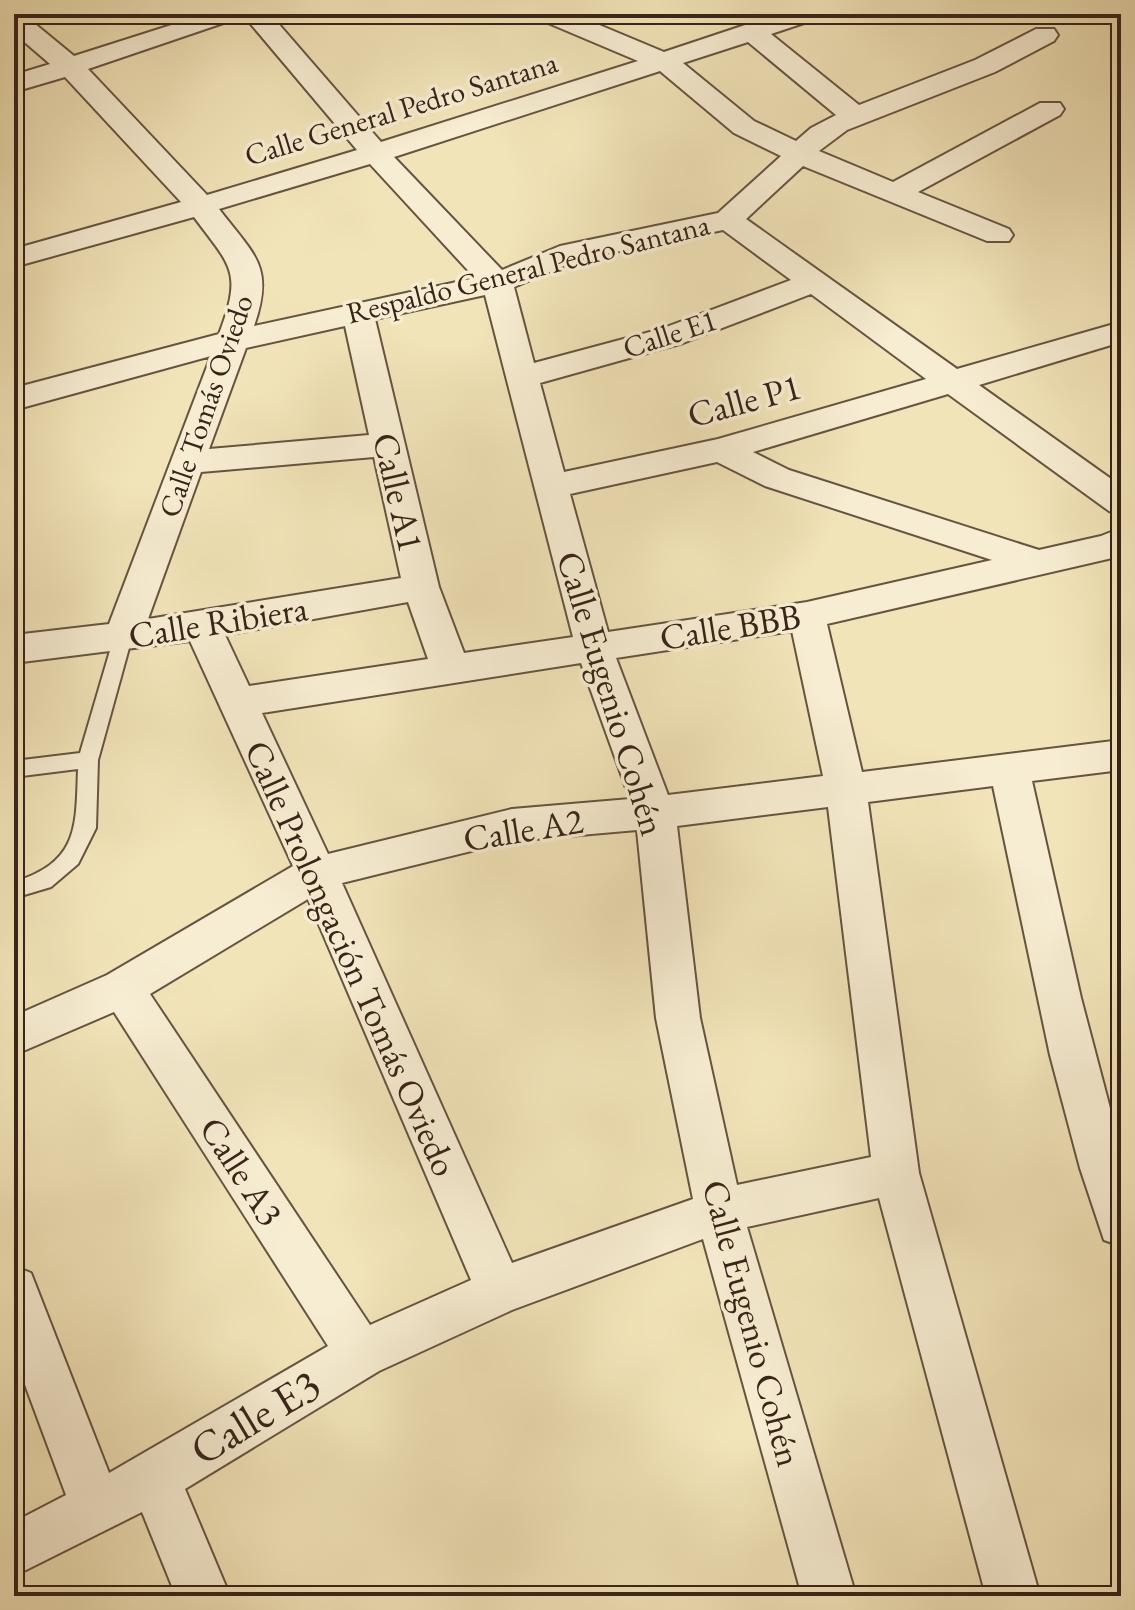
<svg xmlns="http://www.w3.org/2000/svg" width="1135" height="1610" font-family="'EB Garamond',serif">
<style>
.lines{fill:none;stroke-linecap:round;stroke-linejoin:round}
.lane-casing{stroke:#665441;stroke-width:4}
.street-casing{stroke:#665441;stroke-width:4}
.lane{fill:#f7edd2;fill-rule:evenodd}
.street{fill:#f7edd2;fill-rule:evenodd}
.labels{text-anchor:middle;stroke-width:7;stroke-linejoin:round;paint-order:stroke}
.far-street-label{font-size:30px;fill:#382419;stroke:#f7edd2}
.street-label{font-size:36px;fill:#382419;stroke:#f7edd2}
.near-street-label{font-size:44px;fill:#382419;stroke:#f7edd2}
</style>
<rect width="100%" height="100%" fill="#f2e4b9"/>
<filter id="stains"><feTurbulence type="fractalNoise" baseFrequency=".0025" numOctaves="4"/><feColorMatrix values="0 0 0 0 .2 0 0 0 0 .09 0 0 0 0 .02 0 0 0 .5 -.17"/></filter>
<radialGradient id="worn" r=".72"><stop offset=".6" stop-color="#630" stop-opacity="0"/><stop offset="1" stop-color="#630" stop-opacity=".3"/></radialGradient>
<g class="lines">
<g class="lane-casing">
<path id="lane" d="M 123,630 L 132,637 L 98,760 L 96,828 L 78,864 L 51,887 L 14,898 L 14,882 C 79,862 76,827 78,769 L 14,777 L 14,761 L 80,753 L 114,637 Z"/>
</g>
<g class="street-casing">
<path id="street" d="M 14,14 L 23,14 L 74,56 L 206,14 L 270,14 L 381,142 L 638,61 L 541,20 L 537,14 L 573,14 L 664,52 L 778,14 L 817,14 L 813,20 L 771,34 L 859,105 L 975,60 L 1036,29 L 1054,29 L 1058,35 L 1054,41 L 995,72 L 847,130 L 819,151 L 893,182 L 1040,103 L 1060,103 L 1064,109 L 1060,115 L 918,192 L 1009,229 L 1013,235 L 1009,241 L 987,241 L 803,166 L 746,219 L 957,369 L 1121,322 L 1121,342 L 979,385 L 1121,486 L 1121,515 L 1109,511 L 948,394 L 753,452 L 789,470 L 1039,550 L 1101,536 L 1121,528 L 1121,556 L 827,624 L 862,772 L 1121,740 L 1121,770 L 1032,781 L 1081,998 L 1121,1150 L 1121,1246 L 1104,1240 L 1080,1168 L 1050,1055 L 993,786 L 868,802 L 919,1173 L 1040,1596 L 986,1596 L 879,1198 L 747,1227 L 856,1596 L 802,1596 L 703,1239 L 512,1310 L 379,1371 L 185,1489 L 230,1596 L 176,1596 L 142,1512 L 14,1576 L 14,1522 L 66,1495 L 14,1355 L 14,1266 L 31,1273 L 109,1473 L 328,1346 L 114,1012 L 14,1055 L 14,1016 L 107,975 L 293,866 L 190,641 L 14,663 L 14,635 L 109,624 L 211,356 L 14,410 L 14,388 L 219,334 C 243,271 231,267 194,217 L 14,267 L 14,249 L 181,202 L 65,77 L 14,92 L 14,75 L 50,64 L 14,33 ZM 244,16 L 357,150 L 207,195 L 88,69 ZM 748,42 L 836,115 L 811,128 L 796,141 L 754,121 L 683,63 ZM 660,71 L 734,133 L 781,156 L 718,213 L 560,246 L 502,270 L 394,157 ZM 370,164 L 475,278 L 254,326 C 275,266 254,255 219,209 ZM 723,230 L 791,280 L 661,329 L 534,363 L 514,287 L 580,259 ZM 811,294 L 926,379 L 718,439 L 564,472 L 540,383 L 683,343 ZM 485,295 L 573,637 L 464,653 L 439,587 L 375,319 ZM 345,326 L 369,435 L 209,449 L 246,348 ZM 374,457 L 401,578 L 148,619 L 201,472 ZM 717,462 L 765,486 L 992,560 L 807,602 L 608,632 L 570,494 ZM 408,602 L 428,659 L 249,686 L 225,635 ZM 792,631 L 823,776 L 668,795 L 616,658 ZM 581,663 L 630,799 L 512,809 L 328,854 L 262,713 ZM 828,807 L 871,1157 L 737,1185 L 700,1018 L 677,826 ZM 637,830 L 656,1018 L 693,1199 L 512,1263 L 342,883 L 512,841 ZM 308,899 L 471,1280 L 370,1325 L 150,994 Z"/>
</g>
<use href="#lane" class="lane"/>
<use href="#street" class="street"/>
</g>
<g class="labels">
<g class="far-street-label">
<text transform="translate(401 109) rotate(-17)" y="10">Calle General Pedro Santana</text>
<text transform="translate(528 269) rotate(-14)" y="10">Respaldo General Pedro Santana</text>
<text transform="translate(670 334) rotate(-18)" y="10">Calle E1</text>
<text transform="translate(206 406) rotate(-71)" y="10">Calle Tomás Oviedo</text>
</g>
<g class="street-label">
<text transform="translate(744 400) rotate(-15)" y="13">Calle P1</text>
<text transform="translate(399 492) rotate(77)" y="13">Calle A1</text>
<text transform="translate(218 621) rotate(-9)" y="13">Calle Ribiera</text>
<text transform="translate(730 626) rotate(-9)" y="13">Calle BBB</text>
<text transform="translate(612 693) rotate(73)" y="13">Calle Eugenio Cohén</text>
<text transform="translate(523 829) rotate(-9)" y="13">Calle A2</text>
<text transform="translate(352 958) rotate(66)" y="13">Calle Prolongación Tomás Oviedo</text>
<text transform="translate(242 1171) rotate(57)" y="13">Calle A3</text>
<text transform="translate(753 1323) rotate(75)" y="13">Calle Eugenio Cohén</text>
</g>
<g class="near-street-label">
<text transform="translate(255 1417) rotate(-31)" y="15">Calle E3</text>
</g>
</g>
<rect width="1135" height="1610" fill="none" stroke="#f2e4b9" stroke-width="48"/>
<rect x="16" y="16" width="1103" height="1578" fill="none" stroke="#382419" stroke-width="4"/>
<rect x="24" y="24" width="1087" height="1562" fill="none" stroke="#382419" stroke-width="2"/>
<rect width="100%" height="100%" filter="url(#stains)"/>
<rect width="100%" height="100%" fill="url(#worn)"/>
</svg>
